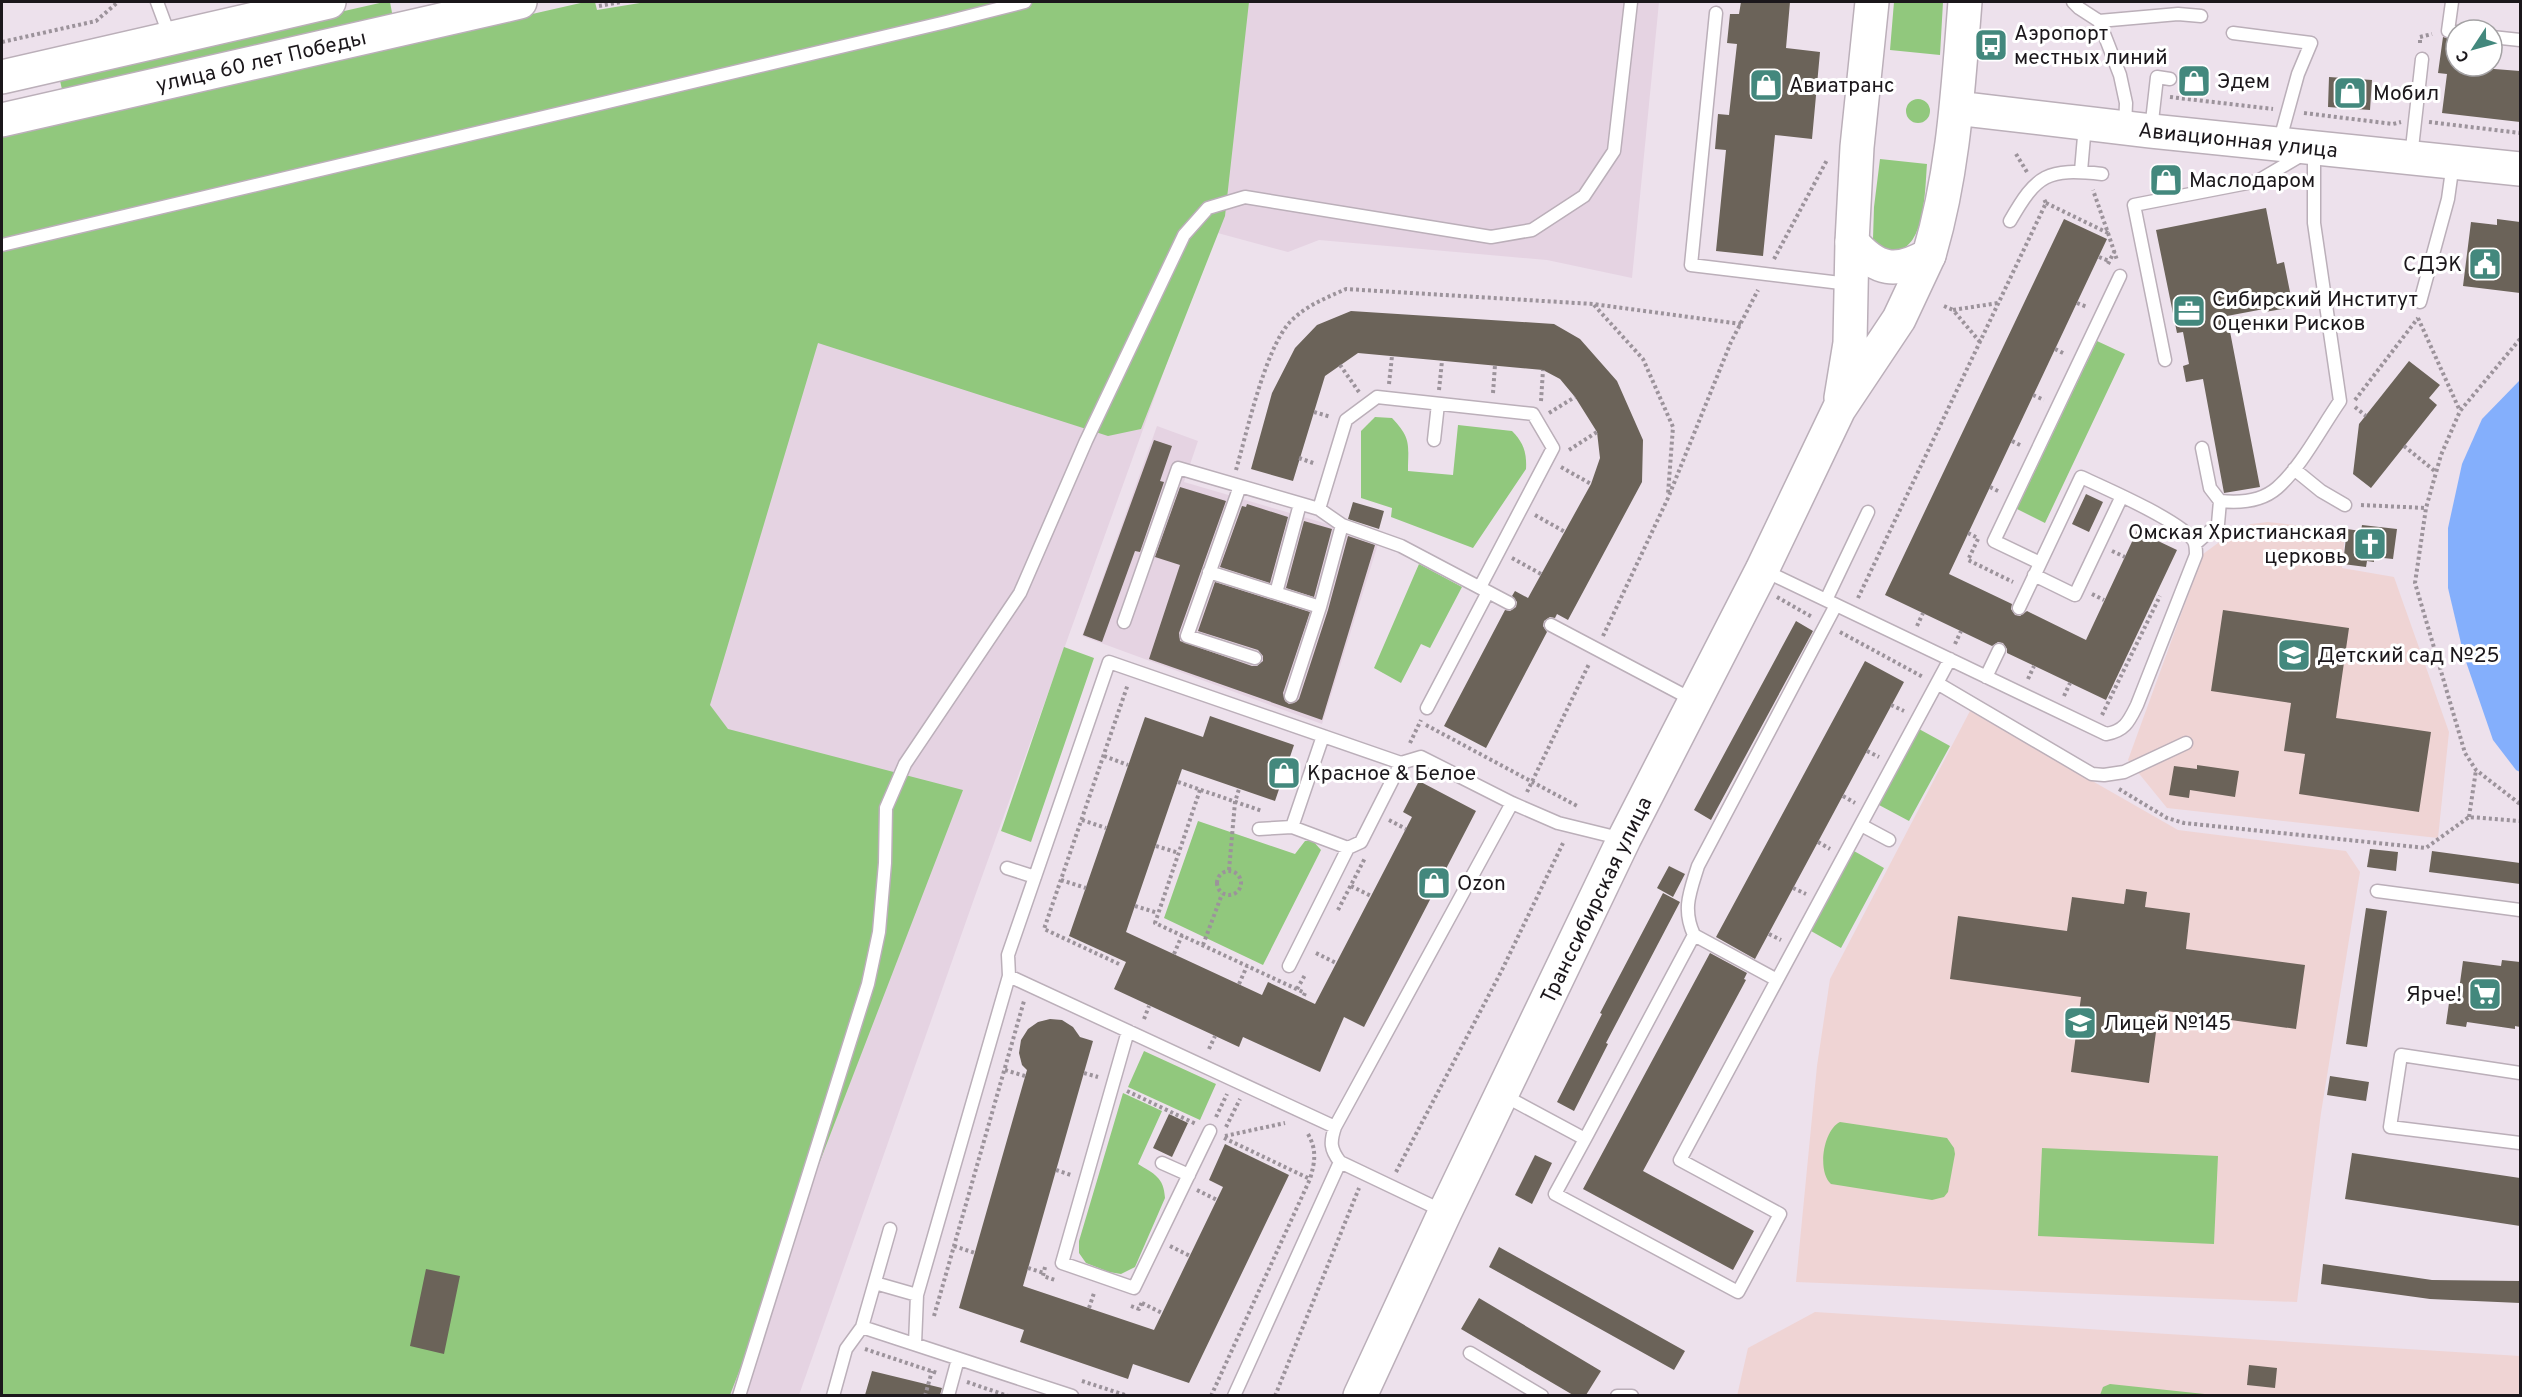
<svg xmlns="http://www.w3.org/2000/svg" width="2522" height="1397" font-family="Overpass,sans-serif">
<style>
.built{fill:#e5d3e2}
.education{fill:#efd4d4}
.green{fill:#91c87d}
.water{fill:#84affc}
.building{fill:#6b6359}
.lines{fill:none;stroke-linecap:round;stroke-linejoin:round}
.service-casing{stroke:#bbafb9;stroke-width:15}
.secondary-casing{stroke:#bbafb9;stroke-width:36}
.primary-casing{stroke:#bbafb9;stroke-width:36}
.path{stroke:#9c939b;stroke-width:4;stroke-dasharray:3 3;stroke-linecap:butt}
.service{stroke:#fff;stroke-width:12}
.secondary{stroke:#fff;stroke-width:33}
.primary{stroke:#fff;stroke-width:33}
.labels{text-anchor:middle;stroke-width:6;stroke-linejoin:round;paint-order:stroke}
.poi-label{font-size:21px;fill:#1b171b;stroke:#fff;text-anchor:start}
.street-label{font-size:21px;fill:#1b171b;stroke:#fff}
</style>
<rect width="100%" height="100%" fill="#ede1ec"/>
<path class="built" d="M 798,2 L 1659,2 L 1632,278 L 1547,260 L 1319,240 L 1288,252 L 1214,232 L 975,896 L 799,1395 L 2,1395 L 2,190 Z
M 1157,426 L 1198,441 L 1184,482 L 1331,525 L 1378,544 L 1322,724 L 1082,636 Z"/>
<path class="education" d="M 2268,522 L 2345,531 L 2342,568 L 2394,577 L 2449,732 L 2438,838 L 2167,808 L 2128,760 L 2203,554 L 2233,532 L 2251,524 Z
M 1970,711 L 2178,830 L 2346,851 L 2360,872 L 2321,1113 L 2297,1302 L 1796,1282 L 1817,1066 L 1830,979 Z
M 1815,1312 L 2520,1356 L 2520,1395 L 1737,1396 L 1748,1348 Z"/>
<path class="green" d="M 384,2 L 390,2 L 393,18 L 63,94 L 59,76 Z
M 585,2 L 595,2 L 597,10 L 646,2 L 1249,2 L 1225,216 L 1141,429 L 1108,436 L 818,343 L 710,705 L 728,729 L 963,790 L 730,1395 L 2,1395 L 2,135 Z
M 1894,2 L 1943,2 L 1940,55 L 1890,50 Z
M1906 111a12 12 0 1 1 24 0a12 12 0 1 1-24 0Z
M 1880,159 L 1927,164 C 1925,187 1926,248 1895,251 C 1891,251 1885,250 1881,249 L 1873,239 L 1874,207 Z
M 2097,341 L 2125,354 L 2045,523 L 2017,509 Z
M 1375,417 L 1392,418 C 1412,439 1408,445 1408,471 L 1453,475 L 1458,425 L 1512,431 C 1523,442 1527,452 1526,469 L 1473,548 L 1391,517 L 1392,508 L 1361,498 L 1361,431 Z
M 1419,564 L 1462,587 L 1430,648 L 1421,644 L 1401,683 L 1374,668 Z
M 1064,647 L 1094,658 L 1031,842 L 1001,831 Z
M 1919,729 L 1950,746 L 1909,821 L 1879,805 Z
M 1198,821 L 1295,854 L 1305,841 L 1313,841 L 1321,850 L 1263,965 L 1164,918 Z
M 1854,851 L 1884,868 L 1841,948 L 1811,931 Z
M 1144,1051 L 1216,1084 L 1200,1120 L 1128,1087 Z
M 1123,1093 L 1162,1111 L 1138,1164 C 1154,1174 1164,1177 1165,1198 L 1135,1267 L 1121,1274 L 1109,1272 L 1086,1263 L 1079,1253 L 1079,1241 Z
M 1840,1122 L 1947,1138 L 1954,1148 L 1955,1154 L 1948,1192 L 1944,1197 L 1932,1200 L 1831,1184 C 1817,1172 1823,1130 1840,1122 Z
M 2042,1148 L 2218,1156 L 2214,1244 L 2038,1236 Z
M 2110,1384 L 2214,1395 L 2100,1395 L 2103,1387 Z"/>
<path class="water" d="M 2520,380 L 2520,772 L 2516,770 L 2493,740 L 2464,656 L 2448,588 L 2448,528 L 2462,464 L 2482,419 Z"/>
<path class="building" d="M 1741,2 L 1790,2 L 1786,48 L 1820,52 L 1812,139 L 1775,135 L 1763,256 L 1716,251 L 1726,150 L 1715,149 L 1718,114 L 1729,115 L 1737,44 L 1727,43 L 1730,14 L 1739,14 Z
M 2443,37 L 2456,40 L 2456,66 L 2520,71 L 2520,122 L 2442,113 L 2447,74 L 2438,73 Z
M 2329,77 L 2372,80 L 2370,110 L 2328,107 Z
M 2151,170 L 2182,174 L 2181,187 L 2173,189 L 2150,187 Z
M 2266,208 L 2277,264 L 2284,262 L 2293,307 L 2265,312 L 2264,309 L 2227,316 L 2260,487 L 2224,493 L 2203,379 L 2186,382 L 2183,366 L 2189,364 L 2183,332 L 2177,333 L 2156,230 Z
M 2064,219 L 2107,239 L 1949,574 L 2012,604 L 2011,609 L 2015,615 L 2020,616 L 2027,611 L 2086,640 L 2137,531 L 2177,550 L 2106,700 L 2007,653 L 2007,649 L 2003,643 L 1998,642 L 1992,646 L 1885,595 Z
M 2497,219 L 2520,222 L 2520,293 L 2463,286 L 2471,222 L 2497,225 Z
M 1351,311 L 1554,324 L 1580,339 L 1617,381 L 1643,440 L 1642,482 L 1568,620 L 1557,614 L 1555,618 L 1550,617 L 1544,621 L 1543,626 L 1547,632 L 1486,748 L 1444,726 L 1505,610 L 1510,611 L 1516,607 L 1517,602 L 1512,596 L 1515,591 L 1528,598 L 1591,484 L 1600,458 L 1597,432 L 1575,397 L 1560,379 L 1543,370 L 1358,353 L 1325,376 L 1293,481 L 1251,469 L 1272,393 L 1295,348 L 1317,325 Z
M 2409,361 L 2440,385 L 2429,398 L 2437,405 L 2371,488 L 2353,474 L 2359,424 Z
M 1154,440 L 1172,446 L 1160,481 L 1164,482 L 1140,552 L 1135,551 L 1102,642 L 1083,635 Z
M 1180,487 L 1226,501 L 1179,633 L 1180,641 L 1252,666 L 1257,666 L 1263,661 L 1263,656 L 1258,650 L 1198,631 L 1215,582 L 1310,612 L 1283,693 L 1285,701 L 1289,704 L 1296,702 L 1299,699 L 1328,610 L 1348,536 L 1375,545 L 1322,720 L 1149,659 L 1180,565 L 1155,557 Z
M 2086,494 L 2103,502 L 2089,532 L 2072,524 Z
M 1353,502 L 1384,511 L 1379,529 L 1348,519 Z
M 1247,504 L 1288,517 L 1270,583 L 1220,567 L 1242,506 L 1246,507 Z
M 1304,521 L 1332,529 L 1314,597 L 1286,588 Z
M 2362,525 L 2397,529 L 2393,559 L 2374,557 L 2374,562 L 2367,561 L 2366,567 L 2343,564 L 2347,529 L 2361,531 Z
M 2223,610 L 2349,628 L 2336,718 L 2431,732 L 2419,812 L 2299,794 L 2305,754 L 2284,751 L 2291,703 L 2211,691 Z
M 1796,621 L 1813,631 L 1711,820 L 1694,810 Z
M 1865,661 L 1904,682 L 1755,959 L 1716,937 Z
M 1210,716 L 1294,745 L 1275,801 L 1182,769 L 1126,932 L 1262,995 L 1268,982 L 1315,1004 L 1412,817 L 1403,812 L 1419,781 L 1476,811 L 1364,1027 L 1344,1017 L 1320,1072 L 1243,1037 L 1239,1047 L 1114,989 L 1126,962 L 1069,936 L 1145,717 L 1203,737 Z
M 2197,765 L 2239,771 L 2235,797 L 2190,790 L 2189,798 L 2169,795 L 2174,766 L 2197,769 Z
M 2370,849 L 2398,852 L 2396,871 L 2367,867 Z
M 2432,851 L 2520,863 L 2520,884 L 2429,872 Z
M 1669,866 L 1685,874 L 1673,897 L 1657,888 Z
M 2126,889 L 2147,892 L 2145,907 L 2190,913 L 2186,949 L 2305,965 L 2296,1029 L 2159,1010 L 2149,1083 L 2071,1072 L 2081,997 L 1950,979 L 1958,916 L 2067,931 L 2072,897 L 2124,904 Z
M 1663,893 L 1680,902 L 1606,1043 L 1608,1044 L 1574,1111 L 1557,1102 L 1602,1014 L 1600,1013 Z
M 2366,908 L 2387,911 L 2367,1047 L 2346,1044 Z
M 1710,953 L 1747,973 L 1744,979 L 1746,980 L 1643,1171 L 1754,1231 L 1733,1270 L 1583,1189 Z
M 2502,960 L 2520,962 L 2520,1027 L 2515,1026 L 2515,1029 L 2467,1022 L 2466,1027 L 2446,1024 L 2451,989 L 2459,990 L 2463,961 L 2501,966 Z
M 1050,1019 L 1062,1020 L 1073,1027 L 1080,1037 L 1093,1041 L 1023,1286 L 1154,1330 L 1223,1187 L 1209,1180 L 1225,1144 L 1289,1175 L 1189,1383 L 1133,1364 L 1128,1379 L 1020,1342 L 1024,1330 L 959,1308 L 1027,1070 L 1022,1065 L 1019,1053 L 1021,1040 L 1028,1029 L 1038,1022 Z
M 2330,1076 L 2369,1082 L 2366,1101 L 2327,1095 Z
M 1169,1114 L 1188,1123 L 1172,1157 L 1153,1148 Z
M 2352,1153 L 2520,1178 L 2520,1226 L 2345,1199 Z
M 1535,1155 L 1552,1163 L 1532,1204 L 1515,1195 Z
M 1499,1247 L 1685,1351 L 1674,1370 L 1489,1267 Z
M 2323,1264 L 2432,1280 L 2520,1281 L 2520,1303 L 2430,1299 L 2321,1284 Z
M 426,1269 L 460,1276 L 444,1354 L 410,1346 Z
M 1479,1298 L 1601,1371 L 1586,1395 L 1573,1395 L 1461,1329 Z
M 2249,1365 L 2277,1368 L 2275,1388 L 2247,1385 Z
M 872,1371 L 942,1388 L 940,1395 L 865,1395 Z"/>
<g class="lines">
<g class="service-casing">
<path id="service" d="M 157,2 L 170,37
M 2073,2 L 2079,8 L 2099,21 L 2120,75 L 2126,103 L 2125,127
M 2452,2 L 2448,31 L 2456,32
M 1716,13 L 1691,265 L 1849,284
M 2099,21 L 2178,14 L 2201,16
M 2233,33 L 2311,43 L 2298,74 L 2279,143
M 2492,37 L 2520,40
M 2151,130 L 2157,77 L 2170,79
M 2411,157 L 2422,59
M 2081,171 L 2085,125
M 2010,221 C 2037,174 2047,168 2102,174
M 2,245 L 946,22 L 1025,2
M 2420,302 L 2448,199 L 2453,163
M 2165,360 L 2134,205 L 2258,181 L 2305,153
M 1434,440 L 1438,404
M 2202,448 L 2210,488 L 2220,501 C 2239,503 2262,501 2277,488 C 2302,466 2321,428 2340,401 L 2314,223 L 2314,149
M 2294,469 L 2321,491 L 2345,505
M 1240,486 L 1187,636 L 1255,658
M 1319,509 L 1346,420 L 1377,397 L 1533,414 L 1553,448 L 1480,587
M 2195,544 L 2218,524 L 2220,501
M 2040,563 L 1994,541 L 2120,276
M 1763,570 L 2106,734 C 2125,731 2129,721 2137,705 L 2196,555 C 2196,550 2196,545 2194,541 C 2181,521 2105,488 2081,477 L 2019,608
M 1209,572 L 1320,607
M 2034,575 L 2075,595 L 2122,496
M 1276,593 L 1300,504
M 1826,600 L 1868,512
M 1124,622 L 1178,468 L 1319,509 L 1342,525 L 1401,546 L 1509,603
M 1551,625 L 1693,700
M 1986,677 L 1999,650
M 1937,683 L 2092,774 L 2104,775 L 2124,772 L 2186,743
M 1291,696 L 1320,607 L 1342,525
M 1427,708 L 1488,592
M 1861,825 L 1889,840
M 1292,827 L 1323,736
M 1259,829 L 1292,827 L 1348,848
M 1007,868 L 1035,877
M 2377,891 L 2520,910
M 1694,935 C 1682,909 1690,892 1698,866 L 1836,605
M 1289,966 L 1348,848 L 1361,842 L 1401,763
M 1009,976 L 1335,1127
M 1128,1031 L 1062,1263 L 1134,1288 L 1210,1131
M 2520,1073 L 2401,1055 L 2390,1127 L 2520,1143
M 1503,1095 L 1585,1139 L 1555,1194 L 1738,1292 L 1780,1214 L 1680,1160 L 1950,659
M 1585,1139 L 1694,935 L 1777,980
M 1162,1163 L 1189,1175
M 1445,1212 L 1340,1162 C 1330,1149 1330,1142 1335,1127 L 1512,803
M 875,1283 L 917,1295
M 862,1327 L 1072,1396
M 915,1344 L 917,1295 L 1009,976 L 1008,955 L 1109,662 L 1401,763 L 1421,757 L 1512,803 L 1558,823 L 1623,839
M 1470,1353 L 1542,1396
M 739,1396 L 868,984 L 879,932 L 885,863 L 886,808 L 905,764 L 1020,593 L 1086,441 L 1184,235 L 1208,208 L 1245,197 L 1491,237 L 1532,230 L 1584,196 L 1614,151 L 1631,2
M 833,1396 L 846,1349 L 862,1327 L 890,1229
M 948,1396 L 958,1359
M 1234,1396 L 1340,1162
M 1617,1396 L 1632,1396"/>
</g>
<g class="secondary-casing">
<path id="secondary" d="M 1841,398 L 1850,343 L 1852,242
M 1360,1396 L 1445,1212 L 1624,839 L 1762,570 L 1839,409 L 1899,319 L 1929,255"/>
</g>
<g class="primary-casing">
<path id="primary" d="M 1872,2 L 1857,147 L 1852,242 C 1877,271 1896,274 1929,255 C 1954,171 1958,88 1965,2
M 2,77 L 329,2
M 1956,108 L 2151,131 L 2520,169
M 2,120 L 520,2"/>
</g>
<path class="path" d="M 599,6 L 621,2
M 2,42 L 96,21 L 118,2
M 2420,43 L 2420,37 L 2432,34
M 2170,97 L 2273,109
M 2304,113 L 2393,124 L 2401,122
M 2429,122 L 2520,133
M 2016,154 L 2027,172
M 2046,203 L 2108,233 L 2093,190
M 2108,233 L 2117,260
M 2099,257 L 2109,261
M 1774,259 L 1827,160
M 2108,264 L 2115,250
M 2077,303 L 2087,307
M 1594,305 L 1643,359 L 1673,427 L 1668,494
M 1944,306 L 1953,310
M 2418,318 L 2460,411
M 2520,339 L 2460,411 L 2441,455 L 2426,508 L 2415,583 L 2465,753 L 2476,770 L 2520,804
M 1980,342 L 1953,310 L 1998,303
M 2055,349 L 2065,354
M 1340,365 L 1359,392
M 1389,384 L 1392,356
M 1439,390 L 1442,361
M 1493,393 L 1495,365
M 2033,395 L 2044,400
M 2355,400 L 2418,318
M 1541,401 L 1543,370
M 2355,407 L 2366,416
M 1314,412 L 1331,417
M 1549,413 L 1575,397
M 2012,441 L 2022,446
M 2404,446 L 2436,472
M 1569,450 L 1597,432
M 1299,458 L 1316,464
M 1561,467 L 1591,484
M 1236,470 C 1247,432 1265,349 1290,322 C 1305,306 1326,298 1346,289 L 1593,304 L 1741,324
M 1990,487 L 2000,492
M 2361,505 L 2426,508
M 1535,515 L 1565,532
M 1968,533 L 1978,538
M 1978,539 L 1968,560 L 2013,582
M 2112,551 L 2125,557
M 1512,558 L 1541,574
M 2092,594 L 2104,600
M 1777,597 L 1812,617
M 1858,598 L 2046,203 L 2044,199
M 1917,626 L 1923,613
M 1840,632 L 1923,677
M 1603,636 L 1668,498 L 1731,342 L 1758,290
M 1955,644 L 1961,631
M 2028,679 L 2034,666
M 2064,696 L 2070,683
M 1891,705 L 1904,711
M 2102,715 L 2160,596
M 1426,725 L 1579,807
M 1410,743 L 1421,720
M 1867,751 L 1879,757
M 1104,756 L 1128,765
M 1178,782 L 1262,811
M 2119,789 L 2167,818 L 2184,823 L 2426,848 L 2469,817 L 2520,821
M 1200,790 L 1155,923 L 1305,993 L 1303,998
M 1527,792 L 1589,664
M 1843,796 L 1855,803
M 2469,817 L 2476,770
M 1082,820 L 1106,828
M 1389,820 L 1406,829
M 1818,842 L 1830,849
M 1156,846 L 1179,853
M 1229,870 L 1235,802 L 1239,789
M1217 883a12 12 0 1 1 24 0a12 12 0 1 1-24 0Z
M 1061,880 L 1086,888
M 1351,886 L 1371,896
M 1793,888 L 1806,894
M 1135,906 L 1158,913
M 1338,910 L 1365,858
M 1769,934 L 1781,940
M 1203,945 L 1222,894
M 1316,953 L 1336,963
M 1174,954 L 1182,935
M 1119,964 L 1044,929 L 1128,684
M 1239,984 L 1247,966
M 1297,989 L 1305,975
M 1144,1019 L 1149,1006
M 1209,1049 L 1215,1036
M 1005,1070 L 1025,1076
M 1084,1073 L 1098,1077
M 1127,1091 L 1196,1124
M 1216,1117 L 1227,1094
M 1226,1127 L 1240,1099
M 1225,1136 L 1285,1123
M 1224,1138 L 1310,1179
M 1056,1170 L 1071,1175
M 1396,1172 L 1502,970 L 1564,841
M 1197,1190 L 1217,1200
M 954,1246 L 975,1253
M 1170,1246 L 1190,1256
M 1045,1267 L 1043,1276 L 1055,1280
M 1028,1268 L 1044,1273
M 1142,1303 L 1162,1313
M 1131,1306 L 1139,1309 L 1142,1302
M 1089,1308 L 1094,1293
M 934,1316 L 1024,1001
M 865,1349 L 937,1373
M 1082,1381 L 1128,1396
M 967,1382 L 1008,1396
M 925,1396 L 932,1371
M 1211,1396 L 1310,1179 C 1315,1162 1317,1150 1308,1134
M 1275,1396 L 1359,1188"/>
<use href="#service" class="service"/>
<use href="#secondary" class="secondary"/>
<use href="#primary" class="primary"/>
</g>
<defs>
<g id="bus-square" transform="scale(1.725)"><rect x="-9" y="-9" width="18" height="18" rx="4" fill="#43887d" stroke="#fff"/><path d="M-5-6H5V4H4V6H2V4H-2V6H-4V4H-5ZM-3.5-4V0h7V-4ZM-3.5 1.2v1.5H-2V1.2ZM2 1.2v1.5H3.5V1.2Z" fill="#fff"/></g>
<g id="shop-square" transform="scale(1.725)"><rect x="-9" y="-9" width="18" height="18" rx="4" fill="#43887d" stroke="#fff"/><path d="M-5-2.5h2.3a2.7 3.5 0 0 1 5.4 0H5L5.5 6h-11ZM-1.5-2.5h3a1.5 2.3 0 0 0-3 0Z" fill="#fff"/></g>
<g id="civic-square" transform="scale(1.725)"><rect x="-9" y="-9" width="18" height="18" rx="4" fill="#43887d" stroke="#fff"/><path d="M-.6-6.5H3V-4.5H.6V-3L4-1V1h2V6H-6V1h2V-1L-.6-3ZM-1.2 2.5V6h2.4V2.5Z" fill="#fff"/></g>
<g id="office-square" transform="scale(1.725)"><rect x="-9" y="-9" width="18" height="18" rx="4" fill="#43887d" stroke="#fff"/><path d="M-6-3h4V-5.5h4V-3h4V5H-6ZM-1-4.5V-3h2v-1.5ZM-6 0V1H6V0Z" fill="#fff"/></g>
<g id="church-square" transform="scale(1.725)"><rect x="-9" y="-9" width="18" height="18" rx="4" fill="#43887d" stroke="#fff"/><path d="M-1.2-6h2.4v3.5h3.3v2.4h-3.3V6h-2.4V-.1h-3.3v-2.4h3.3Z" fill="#fff"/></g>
<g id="school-square" transform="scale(1.725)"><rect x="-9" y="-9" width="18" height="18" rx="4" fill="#43887d" stroke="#fff"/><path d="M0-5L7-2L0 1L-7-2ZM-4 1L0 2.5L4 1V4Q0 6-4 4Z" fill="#fff"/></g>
<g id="supermarket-square" transform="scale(1.725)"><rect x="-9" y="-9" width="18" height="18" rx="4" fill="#43887d" stroke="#fff"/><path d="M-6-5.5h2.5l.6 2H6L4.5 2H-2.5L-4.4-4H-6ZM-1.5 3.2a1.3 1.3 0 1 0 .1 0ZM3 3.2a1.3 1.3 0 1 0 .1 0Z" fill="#fff"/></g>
</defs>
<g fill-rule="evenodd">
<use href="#bus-square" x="1991" y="45"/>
<use href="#shop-square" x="2194" y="81"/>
<use href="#shop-square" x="1766" y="85"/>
<use href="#shop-square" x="2350" y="93"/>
<use href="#shop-square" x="2166" y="180"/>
<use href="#civic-square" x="2485" y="264"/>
<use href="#office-square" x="2189" y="311"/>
<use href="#church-square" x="2370" y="544"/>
<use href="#school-square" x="2294" y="655"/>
<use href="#shop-square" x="1284" y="773"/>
<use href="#shop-square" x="1434" y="883"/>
<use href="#supermarket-square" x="2485" y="994"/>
<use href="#school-square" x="2080" y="1023"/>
</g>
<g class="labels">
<g class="poi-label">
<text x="2014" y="40">Аэропорт<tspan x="2014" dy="24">местных линий</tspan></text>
<text x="2217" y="88">Эдем</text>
<text x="1789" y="92">Авиатранс</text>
<text x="2373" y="100">Мобил</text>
<text x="2189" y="187">Маслодаром</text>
<text x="2462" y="271" text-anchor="end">СДЭК</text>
<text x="2212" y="306">Сибирский Институт<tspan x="2212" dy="24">Оценки Рисков</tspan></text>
<text x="2347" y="539" text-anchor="end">Омская Христианская<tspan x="2347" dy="24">церковь</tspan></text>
<text x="2317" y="662">Детский сад №25</text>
<text x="1307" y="780">Красное &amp; Белое</text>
<text x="1457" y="890">Ozon</text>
<text x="2462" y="1001" text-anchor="end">Ярче!</text>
<text x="2103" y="1030">Лицей №145</text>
</g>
<g class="street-label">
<text transform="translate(261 61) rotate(-13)" y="7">улица 60 лет Победы</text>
<text transform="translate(2238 140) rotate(6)" y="7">Авиационная улица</text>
<text transform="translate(1596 900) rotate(-64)" y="7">Транссибирская улица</text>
</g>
</g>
<rect width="2522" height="1397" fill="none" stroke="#1b171b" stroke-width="6"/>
<g transform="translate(2474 48) rotate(234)"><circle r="28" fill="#ffffff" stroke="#a4a2a4" stroke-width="1.5"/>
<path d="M0-4.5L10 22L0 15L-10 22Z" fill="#43887d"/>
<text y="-9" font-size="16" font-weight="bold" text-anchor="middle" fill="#1b171b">С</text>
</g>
</svg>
